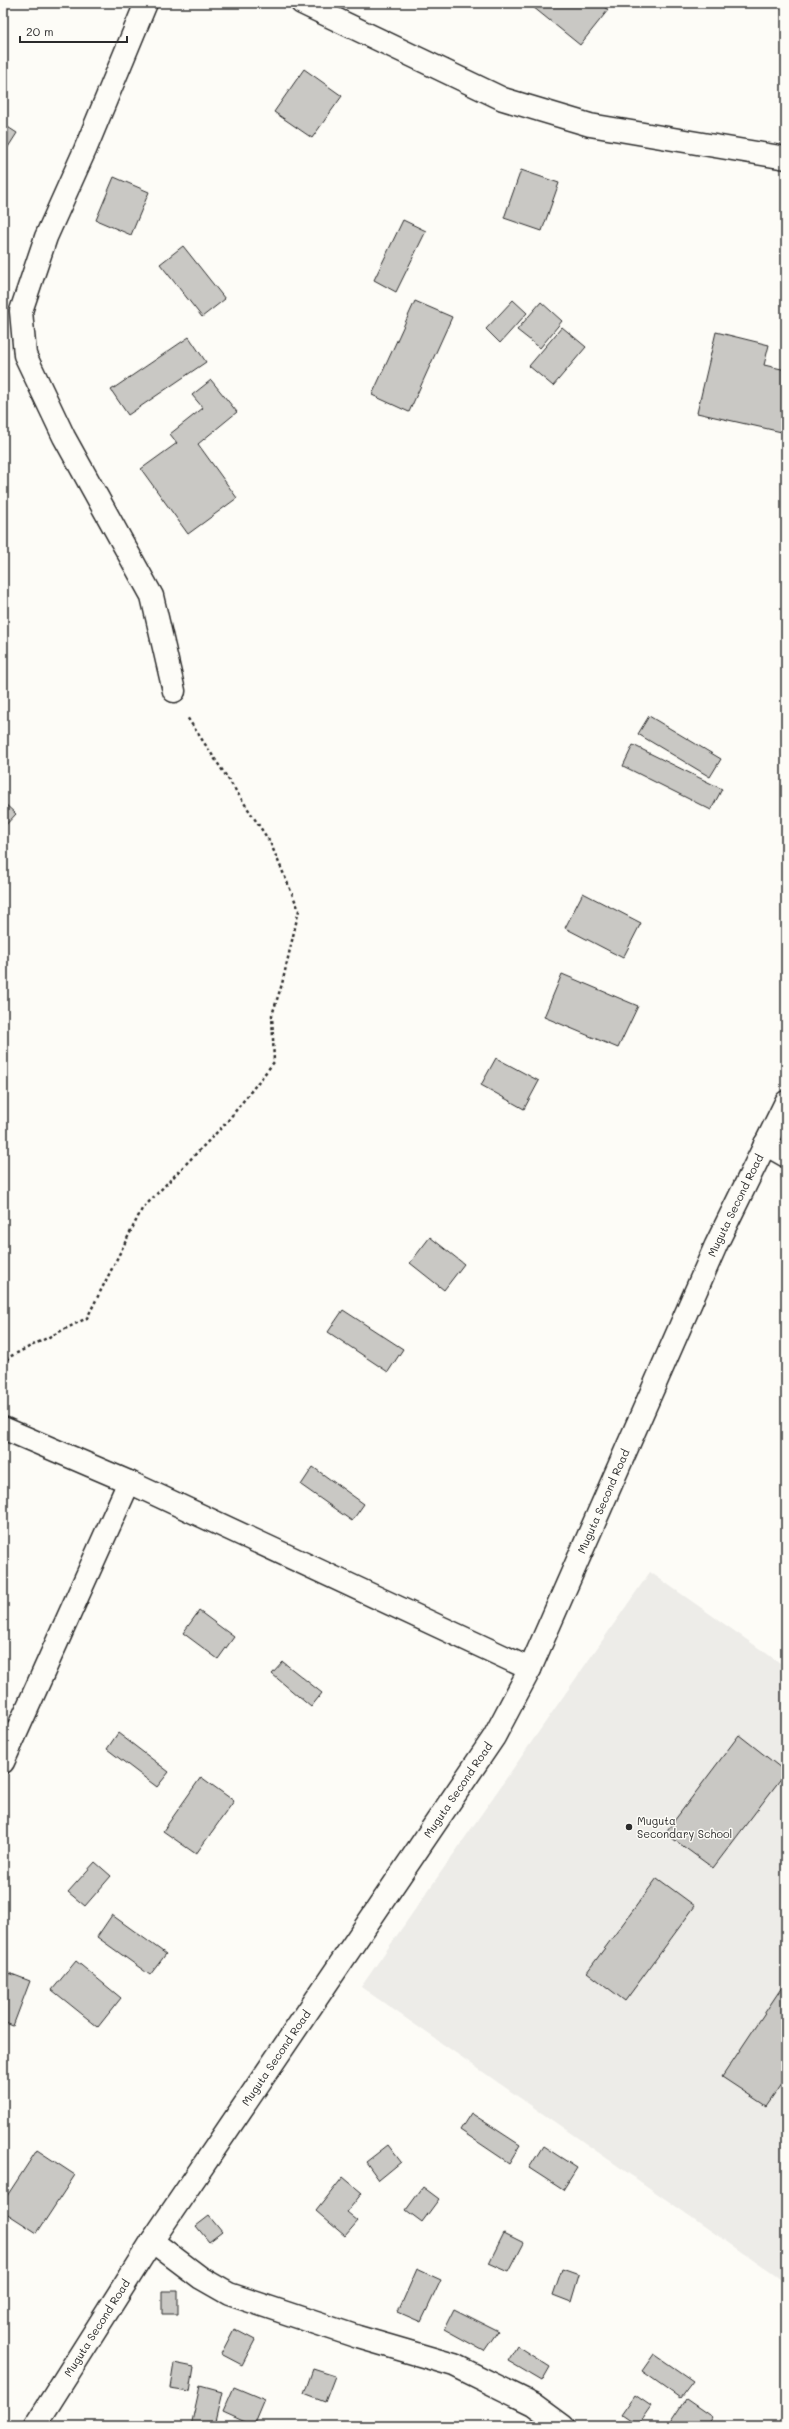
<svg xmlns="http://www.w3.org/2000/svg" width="789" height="2429" font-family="Mali,sans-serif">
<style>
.built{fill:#edece8}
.building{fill:#c9c8c4;stroke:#2b2b2b}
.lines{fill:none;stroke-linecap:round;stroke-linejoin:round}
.minor-casing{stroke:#2b2b2b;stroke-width:25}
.path{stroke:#2b2b2b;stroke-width:2.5;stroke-dasharray:3 3;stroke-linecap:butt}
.minor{stroke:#fdfcf7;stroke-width:22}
.poi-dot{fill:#2b2b2b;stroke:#fdfcf7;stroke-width:1.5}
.labels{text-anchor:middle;stroke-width:3;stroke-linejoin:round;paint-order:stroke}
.street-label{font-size:11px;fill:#2b2b2b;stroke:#fdfcf7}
.poi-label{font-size:11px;fill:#2b2b2b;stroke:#fdfcf7;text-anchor:start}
</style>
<rect width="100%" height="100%" fill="#fdfcf7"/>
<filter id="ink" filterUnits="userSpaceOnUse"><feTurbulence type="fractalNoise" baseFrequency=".025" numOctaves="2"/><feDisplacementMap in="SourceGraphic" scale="8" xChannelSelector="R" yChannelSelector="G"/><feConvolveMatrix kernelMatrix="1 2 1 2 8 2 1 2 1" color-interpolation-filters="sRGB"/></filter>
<g filter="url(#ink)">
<path class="built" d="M 650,1572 L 786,1667 L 786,2283 L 361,1987 Z"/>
<path class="building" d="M 536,3 L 599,3 L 608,10 L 580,45 L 533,7 Z
M 304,69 L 342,96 L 312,138 L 274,112 Z
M 3,124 L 17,133 L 3,155 Z
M 521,170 L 559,183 L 542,231 L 504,218 Z
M 114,177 L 149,192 L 131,235 L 96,220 Z
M 403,220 L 426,231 L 396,292 L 374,280 Z
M 183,246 L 225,299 L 202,317 L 160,264 Z
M 513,300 L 527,313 L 500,343 L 486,329 Z
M 415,301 L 452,317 L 409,412 L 372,395 Z
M 541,302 L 562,321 L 540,348 L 517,330 Z
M 562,327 L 586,347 L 553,386 L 529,366 Z
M 716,332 L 769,345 L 764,365 L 786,370 L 786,433 L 697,413 Z
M 189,337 L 206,362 L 128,415 L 111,390 Z
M 211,380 L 237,412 L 198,444 L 237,498 L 188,534 L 141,469 L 177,443 L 170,434 L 203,408 L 192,395 Z
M 649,716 L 721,759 L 710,777 L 638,734 Z
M 633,745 L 722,789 L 711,810 L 623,766 Z
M 3,802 L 16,814 L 3,828 Z
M 583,893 L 641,923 L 623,958 L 565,928 Z
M 562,974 L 638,1006 L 618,1048 L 544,1017 Z
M 496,1058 L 539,1081 L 524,1109 L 481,1085 Z
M 430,1237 L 464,1264 L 444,1290 L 410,1263 Z
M 343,1310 L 403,1349 L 388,1372 L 328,1332 Z
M 313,1467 L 364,1504 L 352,1521 L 301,1485 Z
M 199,1611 L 234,1637 L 218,1659 L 183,1633 Z
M 283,1662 L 322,1693 L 311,1707 L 272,1674 Z
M 118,1733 L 169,1772 L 157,1787 L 107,1749 Z
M 739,1735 L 786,1772 L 713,1868 L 665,1833 Z
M 201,1777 L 234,1801 L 196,1854 L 163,1831 Z
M 95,1862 L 111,1876 L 85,1906 L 68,1892 Z
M 657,1878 L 695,1906 L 625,2001 L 587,1972 Z
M 112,1915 L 166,1954 L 150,1975 L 97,1937 Z
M 76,1961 L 121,1998 L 98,2027 L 52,1990 Z
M 9,1973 L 30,1981 L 13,2026 L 3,2022 L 3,1987 Z
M 786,1981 L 786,2077 L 766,2106 L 722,2077 Z
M 471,2113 L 520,2145 L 509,2163 L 460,2130 Z
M 388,2145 L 401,2162 L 379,2180 L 366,2162 Z
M 543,2146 L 577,2168 L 563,2190 L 529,2168 Z
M 37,2150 L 75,2175 L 37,2233 L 3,2211 L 3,2202 Z
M 343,2177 L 362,2193 L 347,2212 L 358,2221 L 345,2236 L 316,2211 Z
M 423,2187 L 439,2199 L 422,2222 L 406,2210 Z
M 209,2216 L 222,2232 L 209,2242 L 196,2226 Z
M 504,2233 L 524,2243 L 509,2272 L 489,2263 Z
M 417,2269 L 441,2280 L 421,2322 L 398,2312 Z
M 562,2269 L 579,2275 L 571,2302 L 553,2295 Z
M 162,2291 L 178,2291 L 178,2314 L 162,2314 Z
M 454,2309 L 498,2331 L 484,2351 L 444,2329 Z
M 234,2329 L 255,2340 L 242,2365 L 221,2354 Z
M 517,2346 L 550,2367 L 542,2381 L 508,2361 Z
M 654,2354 L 693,2381 L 680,2398 L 642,2371 Z
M 174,2363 L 194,2367 L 190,2391 L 170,2388 Z
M 313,2369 L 335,2376 L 325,2402 L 304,2394 Z
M 200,2386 L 222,2392 L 214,2426 L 191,2426 Z
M 234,2387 L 265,2400 L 254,2426 L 223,2412 Z
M 635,2395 L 651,2406 L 637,2426 L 621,2415 Z
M 686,2399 L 712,2417 L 706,2426 L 668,2426 Z"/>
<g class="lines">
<g class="minor-casing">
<g id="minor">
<path d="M 146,3 L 85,150 L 46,237 L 21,311 L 25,355 L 64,437 L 152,596 L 174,691"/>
<path d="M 302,3 L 503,99 L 590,125 L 786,158"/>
<path d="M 765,1144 L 786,1156"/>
<path d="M 3,1428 L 129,1482 L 530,1669"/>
<path d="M 3,1762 L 129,1482"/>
<path d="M 152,2241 L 201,2278 L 229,2294 L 358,2337 L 454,2365 L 533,2404 L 563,2426"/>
<path id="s1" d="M 35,2426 L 152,2241 L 494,1737 L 530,1669 L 716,1245 L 786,1102"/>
</g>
</g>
<path class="path" d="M 3,1365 L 9,1357 L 87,1318 L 142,1209 L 226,1123 L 274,1062 L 272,1015 L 282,984 L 299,910 L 270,842 L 187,717"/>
<use href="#minor" class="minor"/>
</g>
</g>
<circle class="poi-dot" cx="629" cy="1827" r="4"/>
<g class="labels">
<g class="street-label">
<text dy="4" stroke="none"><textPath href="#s1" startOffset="1412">Muguta Second Road</textPath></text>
<text dy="4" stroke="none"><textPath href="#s1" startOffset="1088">Muguta Second Road</textPath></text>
<text dy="4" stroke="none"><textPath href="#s1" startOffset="764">Muguta Second Road</textPath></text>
<text dy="4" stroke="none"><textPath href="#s1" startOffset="440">Muguta Second Road</textPath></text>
<text dy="4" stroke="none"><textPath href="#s1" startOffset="116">Muguta Second Road</textPath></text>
</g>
<g class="poi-label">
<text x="637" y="1825">Muguta<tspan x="637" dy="13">Secondary School</tspan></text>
</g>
</g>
<rect width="789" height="2429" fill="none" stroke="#fdfcf7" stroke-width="16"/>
<rect x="8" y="8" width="773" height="2413" fill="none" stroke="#2b2b2b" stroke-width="1.5" filter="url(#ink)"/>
<path d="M20 36v6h107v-6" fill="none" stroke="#2b2b2b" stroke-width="2"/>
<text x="26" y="36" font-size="12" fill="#2b2b2b" stroke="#fdfcf7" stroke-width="3" paint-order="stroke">20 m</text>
</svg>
